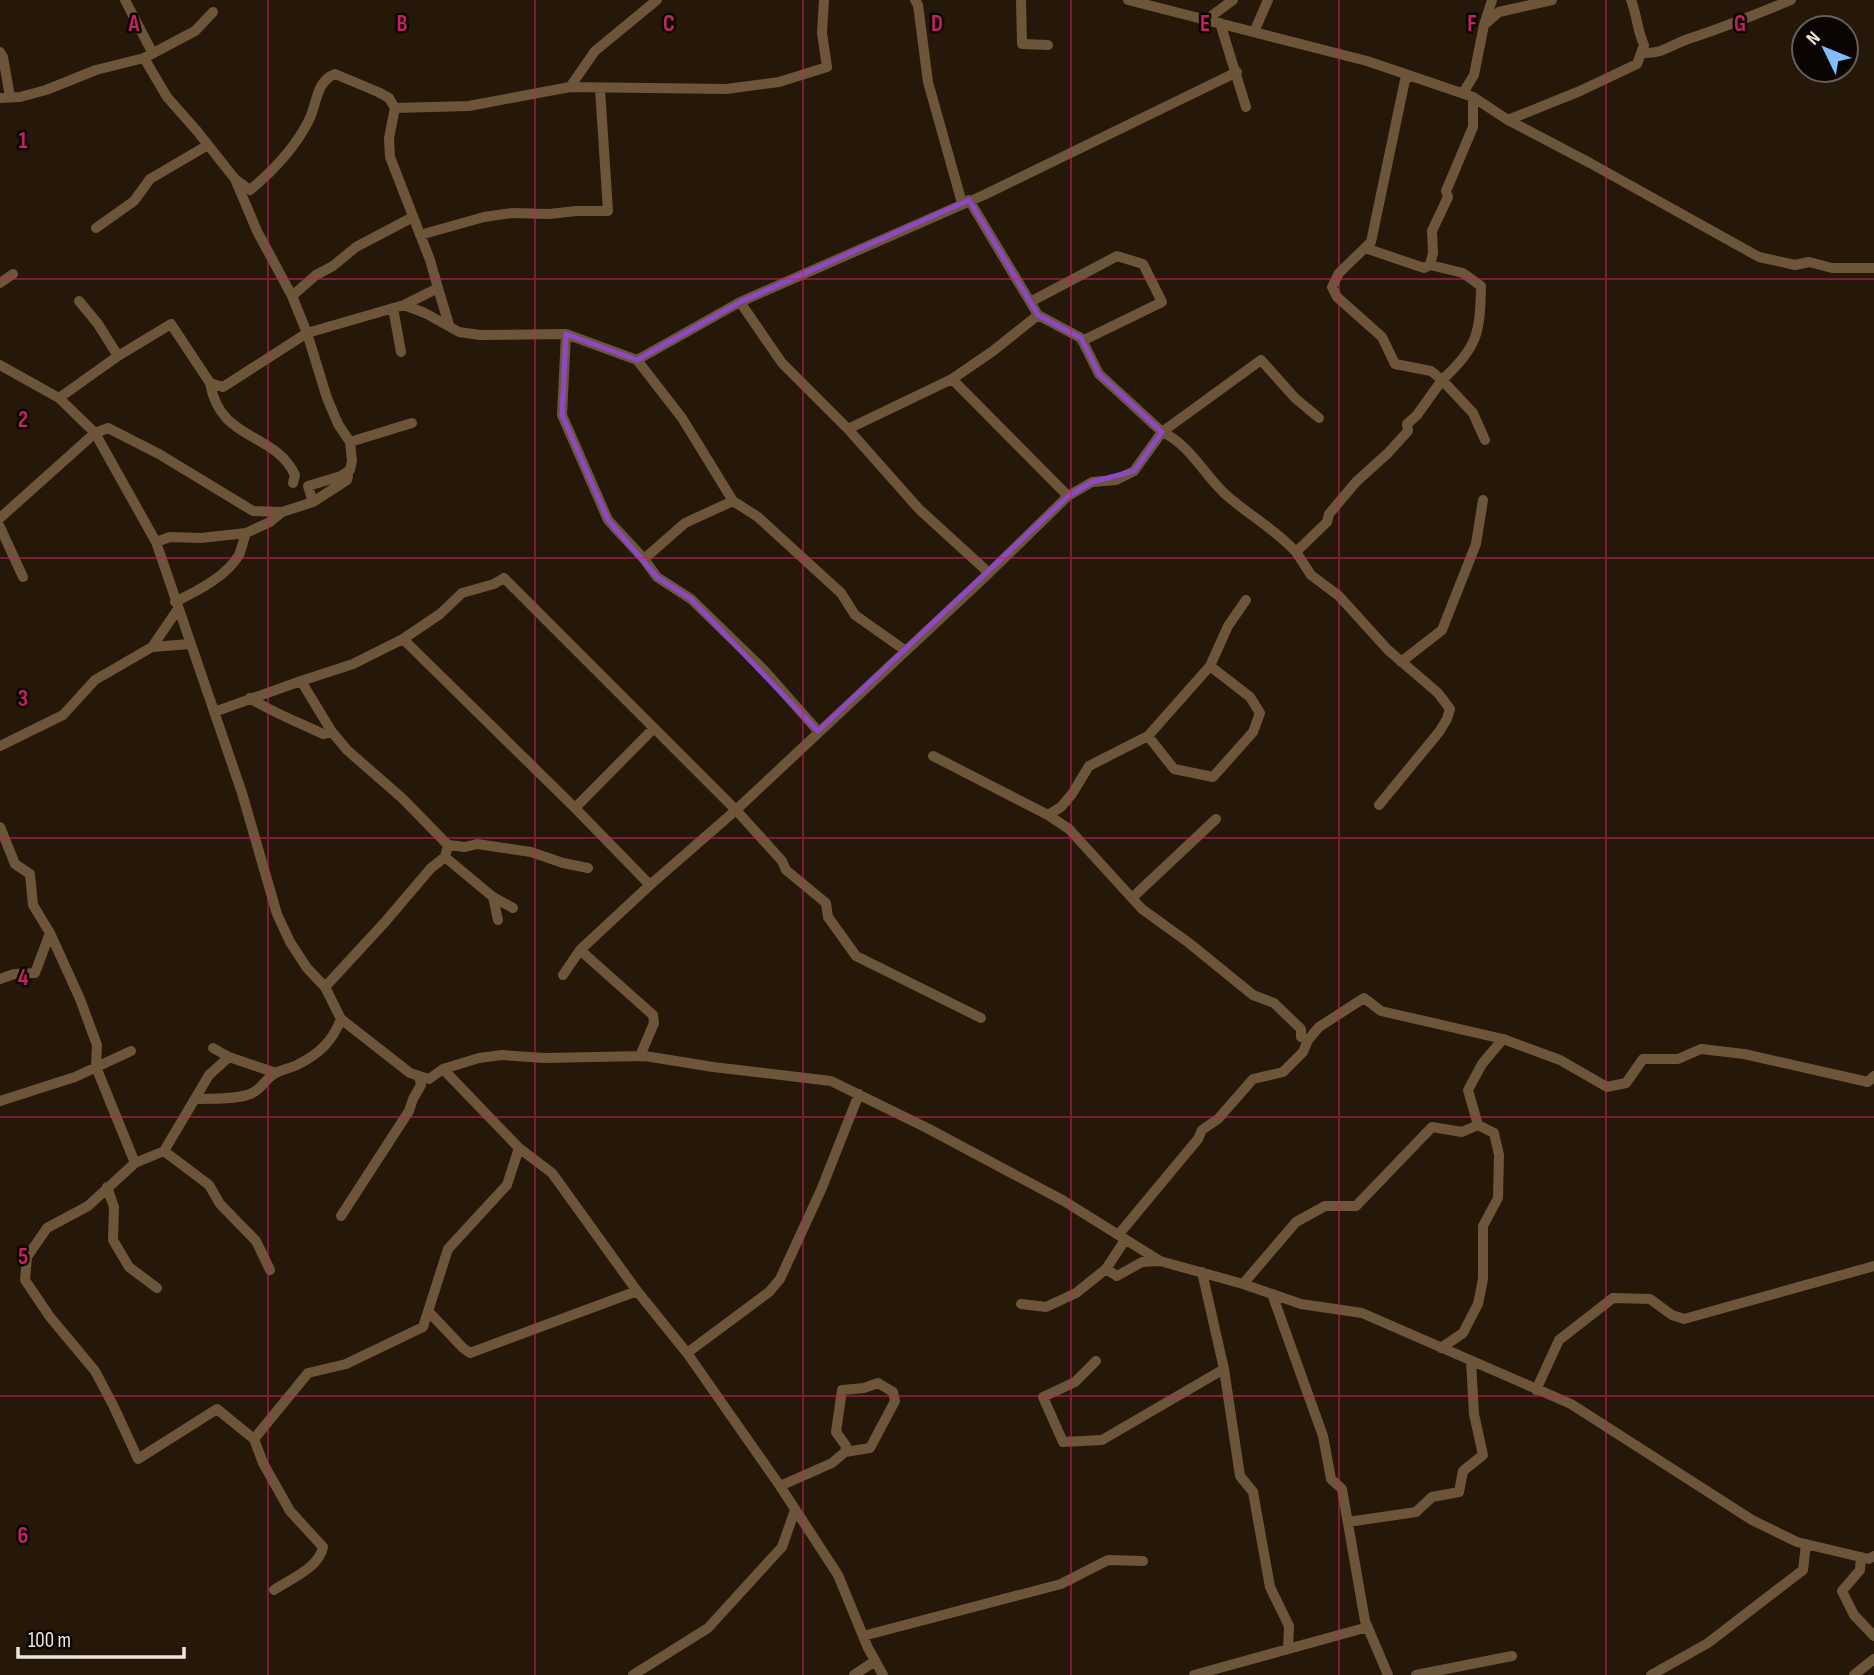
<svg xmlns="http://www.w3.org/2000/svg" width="1874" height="1675" font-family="'Sofia Sans Condensed',sans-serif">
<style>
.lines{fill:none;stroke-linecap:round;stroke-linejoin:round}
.street{stroke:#6c5539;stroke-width:10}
.marked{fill:none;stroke:#8d48c3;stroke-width:5;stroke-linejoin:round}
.grid{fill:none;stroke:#c42261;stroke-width:2;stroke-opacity:0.55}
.grid-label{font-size:23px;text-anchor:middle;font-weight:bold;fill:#c42261;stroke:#0a0502;stroke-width:5;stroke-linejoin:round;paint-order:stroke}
</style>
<rect width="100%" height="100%" fill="#251808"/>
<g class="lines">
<path class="street" d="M 125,0 L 152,52
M 915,0 L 918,5 L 928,82 L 962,203
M 1021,0 L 1022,44 L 1048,45
M 1128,0 L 1367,61 L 1473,97 L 1508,120 L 1590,163 L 1759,257 L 1795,265 L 1809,262 L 1832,268 L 1874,268
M 1206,20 L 1233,0
M 1220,23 L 1246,107
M 1484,25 L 1499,12 L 1552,0
M 1254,32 L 1268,0
M 0,52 L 3,57 L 10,97
M 1641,53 C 1663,54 1669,46 1688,39 C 1722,28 1757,14 1791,0
M 570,87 L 595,51 L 657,0
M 1463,93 L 1474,75 L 1484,25 L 1492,0
M 0,98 L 20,97 L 46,90 L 96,70 L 144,58 L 195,31 L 213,12
M 395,108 L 469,106 L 570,87 L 726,89 L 779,82 L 827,67 L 822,33 L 824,0
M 1508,120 L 1580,91 L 1637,64 L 1644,45 C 1637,30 1637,15 1631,0
M 235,179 L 257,231 L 292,296
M 96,228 L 134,201 L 150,179 L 208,145
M 420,235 L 484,217 L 512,213 L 549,214 L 576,211 L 608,211 L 600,89
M 1365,248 L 1424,268 L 1430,265 L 1433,253 L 1432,231 L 1448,197 L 1446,191 L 1473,127 L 1473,97
M 1430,265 L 1463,273 L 1481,286 C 1480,333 1478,347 1442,380 L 1473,413 L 1485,440
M 0,283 L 13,274
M 438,288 L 449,325
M 79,301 L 98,324 L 118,356
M 740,302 L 782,363 L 848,429 L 952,379 L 993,351 L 1038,315 L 969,200
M 1030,302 L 1117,256 L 1143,264 L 1162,302 L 1082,341
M 404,305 L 425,313 L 459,332 L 480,335 L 566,334 L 637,360 L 682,418 L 733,501 L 685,523 L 644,559 L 608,520 L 562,415 L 566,334
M 393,308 L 401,352
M 1038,315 L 1081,338 L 1099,374 L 1162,432 L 1134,471 L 1116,480 L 1092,482 L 1068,496
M 637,360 L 740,302 L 984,195 L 1237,72
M 0,365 L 59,398 L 95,433 L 156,542 L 242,793 L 277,914 L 290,942 L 307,968 L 325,987 L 341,1019 L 410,1073 L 429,1079 L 443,1069 L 519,1148 L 552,1173 L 637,1291 L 687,1353 L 780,1486 L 838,1575 L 868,1648 L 883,1675
M 210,383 C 220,442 274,431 295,475 L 293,483
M 59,398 L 118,356 L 171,324 L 210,383 L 223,387 L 307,333 L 292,296 L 316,275 L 333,266 L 356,247 L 413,217
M 1319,418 L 1295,398 L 1261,360 L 1162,432 C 1189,444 1203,473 1224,493 C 1247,514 1275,529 1296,552 L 1327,522 L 1329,514 L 1356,482 L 1388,453 L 1408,431 L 1407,424 L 1417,415 L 1442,380 L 1431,371 L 1395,364 L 1382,337 L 1337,297 L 1332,287 L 1339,273 L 1371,242 L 1405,80 L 1410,76
M 848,429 L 919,509 L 989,573 L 1068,496 L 952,379
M 350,442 L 412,423
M 733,501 L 758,517 L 841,593 L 855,615 L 906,651
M 313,502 L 347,480 L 348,476
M 0,518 L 95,433 L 108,428 L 159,454 L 253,511 L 282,512 L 313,502 L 308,486 L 341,476 L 350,470 L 352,461 L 350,442 L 338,424 L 327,398 L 307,333 L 404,305 L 438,288 L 430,260 L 390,157 L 389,138 L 395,108 L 389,98 L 378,92 L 335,74 C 316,81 317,104 309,120 C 295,148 273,171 250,190 L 235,179 L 197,131 L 167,97 L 144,58
M 0,527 L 23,577
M 156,542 L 170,537 L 201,538 L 246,533 L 270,522 L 282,512
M 1296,552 L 1311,575 L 1339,596 L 1388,650 L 1438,693 L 1450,709 L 1447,719 L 1439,732 L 1379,805
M 644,559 L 657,577 L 691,599 L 764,670 L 818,731
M 175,602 C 197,591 226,577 239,555 C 242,548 243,541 246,533
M 403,639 L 575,808 L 650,885 L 736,810 L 654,728 L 575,808
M 152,647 L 178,609
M 1401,662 L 1442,630 L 1476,544 L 1483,500
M 1210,666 L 1228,626 L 1246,600
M 301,681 L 353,664 L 403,639 L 440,614 L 462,593 L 494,584 L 504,578 L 654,728
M 214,712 L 301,681 L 332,732 L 323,734 C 298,722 273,713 250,698
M 0,746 L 63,715 L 95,680 L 152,647 L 190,644
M 933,756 L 1048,815
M 0,827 L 15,864 L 30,874 L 33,905 L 50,933 L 80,999 L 97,1045 L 96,1067 L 135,1163
M 448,845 L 465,847 L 477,844 L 531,852 L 563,863 L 588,868
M 445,857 L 493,897 L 498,920
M 493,897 L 513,908
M 1132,898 L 1216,819
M 580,950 L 653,1015 L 654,1023 L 640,1056
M 563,975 L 580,950 L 650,885
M 0,979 L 14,974 L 35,973 L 50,933
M 325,987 L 385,922 L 431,868 L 445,857 L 448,845 L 402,798 L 347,750 L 332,732
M 981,1018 L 856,956 L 828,917 L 826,903 L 786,870 L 782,861 L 736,810 L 989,573
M 1308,1040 L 1319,1027 L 1364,998 L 1381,1011 L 1503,1039 L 1560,1060 L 1607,1087 L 1626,1083 L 1643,1059 L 1678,1059 L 1701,1049 L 1744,1054 L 1868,1082 L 1874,1076
M 213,1048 L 229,1057
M 443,1069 L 479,1058 L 502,1055 L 544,1058 L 645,1056 L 713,1067 L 831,1081 L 927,1128 L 1064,1201 L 1160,1261 L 1243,1284 L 1301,1304 L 1362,1313 L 1571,1404 L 1752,1520 L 1797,1542 L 1869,1559 L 1874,1556
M 276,1073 L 229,1057 L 209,1075 L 164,1151 L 135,1163 L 88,1206 L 47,1228 L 27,1257 L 25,1280 L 50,1317 L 95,1371 L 113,1405 L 138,1459 L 217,1409 L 254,1439 L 308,1373 L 346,1364 L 423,1327 L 448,1249 L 507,1185 L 519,1148
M 195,1099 C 212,1098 235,1100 250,1094 C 262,1090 265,1078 276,1073 C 282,1070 290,1068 297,1065 C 319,1054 332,1042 341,1019
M 0,1101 L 75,1077 L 131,1051
M 1478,1125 L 1468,1090 L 1482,1064 L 1503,1039
M 164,1151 L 209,1185 L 220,1204 L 256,1241 L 270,1270
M 107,1187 L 114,1207 L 113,1240 L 129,1267 L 157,1288
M 341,1216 L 409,1111 L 413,1099 L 421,1085 L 419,1076
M 1119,1234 L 1198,1139 L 1202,1130 L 1218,1119 L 1253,1079 L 1283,1072 L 1303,1052 L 1308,1040 L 1301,1037 L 1301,1029 L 1274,1003 L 1253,995 L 1189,943 L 1142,909 L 1069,829 L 1048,815 L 1061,807 L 1072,794 L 1089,766 L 1148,736 L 1210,666 L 1250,697 L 1260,713 L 1253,732 L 1213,777 L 1174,769 L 1148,736
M 1125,1240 L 1106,1269 L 1117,1276 L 1142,1262 L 1160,1261
M 1202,1272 L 1224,1369 L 1240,1476 L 1253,1492 L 1270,1587 L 1289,1626 L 1288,1649
M 1243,1284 L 1296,1222 L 1325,1206 L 1356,1206 L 1432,1127 L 1462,1132 L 1478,1125 L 1494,1133 L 1499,1155 L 1498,1198 L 1483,1226 L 1483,1279 L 1478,1304 L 1463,1333 L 1441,1348
M 1272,1294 L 1323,1436 L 1331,1479 L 1342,1489 L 1365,1621 L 1388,1675
M 1021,1304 L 1046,1307 L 1076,1293 L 1106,1269
M 428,1311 L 463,1348 L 470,1353 L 637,1291
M 687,1353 L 769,1292 L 780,1279 L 821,1190 L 859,1094
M 1096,1361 L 1075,1382 L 1043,1397 L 1063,1442 L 1102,1440 L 1224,1369
M 1536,1390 L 1559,1340 L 1613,1298 L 1650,1299 L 1672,1315 L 1684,1319 L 1874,1266
M 254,1439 L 263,1463 L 290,1511 L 323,1547 C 319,1568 290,1579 274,1590
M 780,1486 L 832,1463 L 845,1452 L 846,1446 L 836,1432 L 842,1390 L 864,1388 L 878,1383 L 893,1392 L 895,1401 L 870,1448 L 845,1452
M 1348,1522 L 1416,1512 L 1432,1497 L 1459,1492 L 1463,1471 L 1483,1455 L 1474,1414 L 1471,1361
M 1861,1557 L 1860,1570 L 1842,1591 L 1854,1615 L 1874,1636
M 863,1636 L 1061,1584 L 1108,1560 L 1143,1561
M 633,1675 L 708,1628 L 782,1547 L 795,1510
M 854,1675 L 875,1661
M 1194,1675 L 1368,1627
M 1416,1675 L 1512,1656
M 1651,1675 L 1708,1643 L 1803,1570 L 1806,1544
M 1854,1675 L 1874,1659"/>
</g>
<path class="marked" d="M 969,200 L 1038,315 L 1081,338 L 1099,374 L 1162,432 L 1134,471 L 1092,482 L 1068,496 L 818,731 L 691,599 L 657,577 L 608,520 L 562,415 L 566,334 L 637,360 L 740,302 Z"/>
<path class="grid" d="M 268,0 L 268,1675M 535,0 L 535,1675M 803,0 L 803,1675M 1071,0 L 1071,1675M 1339,0 L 1339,1675M 1606,0 L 1606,1675M 0,279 L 1874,279M 0,558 L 1874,558M 0,838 L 1874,838M 0,1117 L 1874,1117M 0,1396 L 1874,1396"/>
<g class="grid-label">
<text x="134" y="31">A</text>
<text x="402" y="31">B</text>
<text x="669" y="31">C</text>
<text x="937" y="31">D</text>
<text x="1205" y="31">E</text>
<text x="1472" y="31">F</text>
<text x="1740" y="31">G</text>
<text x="23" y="148">1</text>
<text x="23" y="427">2</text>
<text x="23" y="706">3</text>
<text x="23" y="985">4</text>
<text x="23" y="1264">5</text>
<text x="23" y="1543">6</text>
</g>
<g transform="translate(1825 49) rotate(313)"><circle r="33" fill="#0a0502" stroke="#665f59" stroke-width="2"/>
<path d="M0-5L12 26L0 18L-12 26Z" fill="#83bcfa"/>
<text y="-10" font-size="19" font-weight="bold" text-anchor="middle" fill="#f0e6dc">N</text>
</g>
<path d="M18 1647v10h166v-10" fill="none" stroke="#f0e6dc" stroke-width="3.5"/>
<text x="28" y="1647" font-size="21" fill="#f0e6dc" stroke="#0a0502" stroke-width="5" paint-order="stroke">100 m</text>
</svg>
